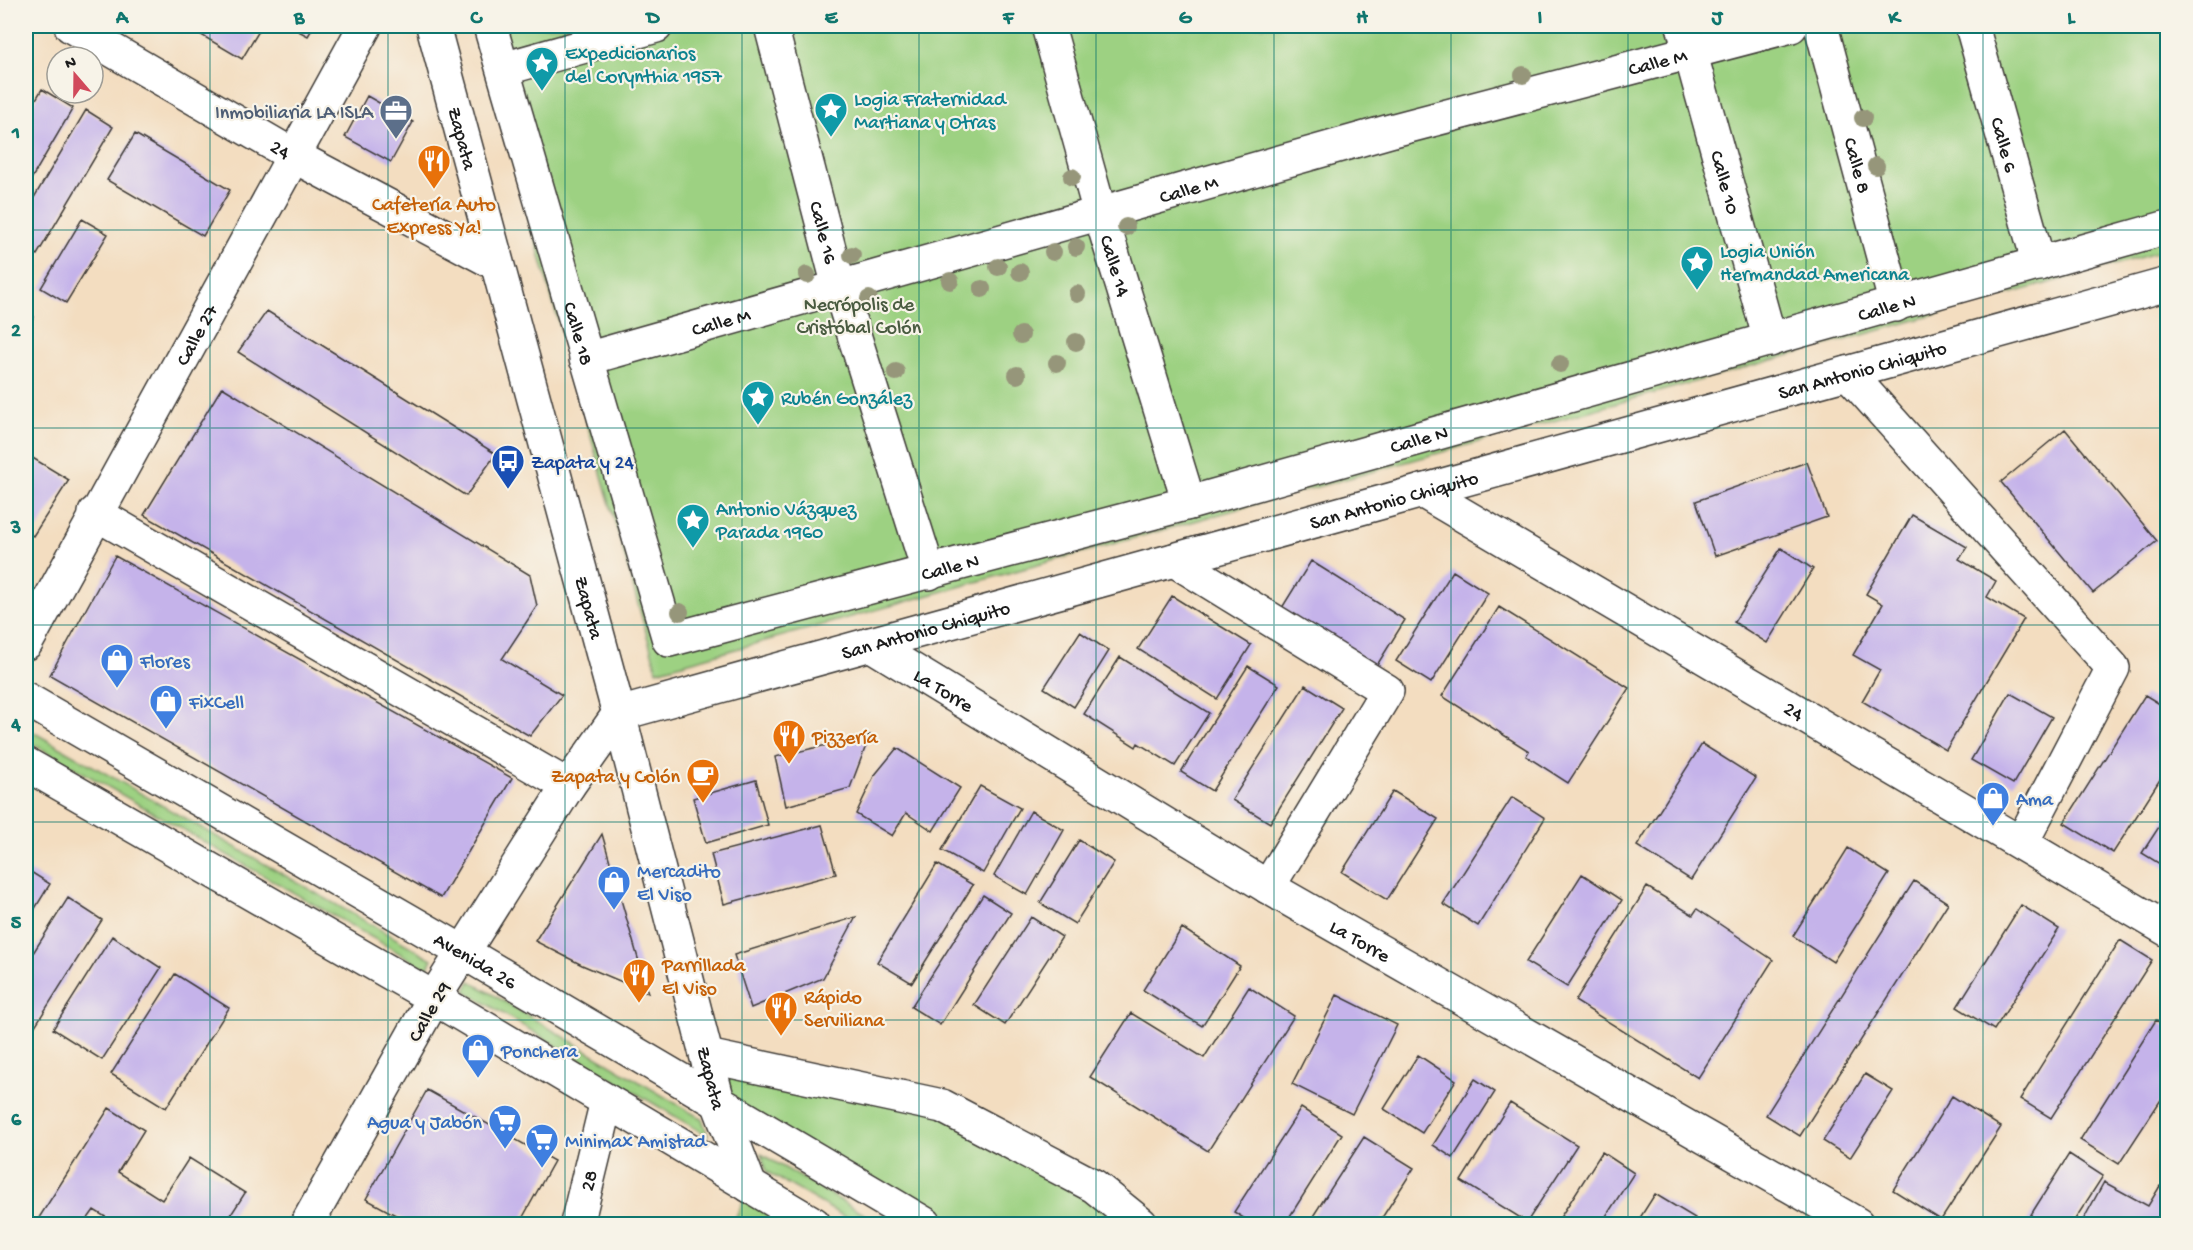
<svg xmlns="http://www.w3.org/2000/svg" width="2193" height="1250" font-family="'Gochi Hand',sans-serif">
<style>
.green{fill:#9dd182;stroke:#5c764f;stroke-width:1.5}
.building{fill:#c5b3ea}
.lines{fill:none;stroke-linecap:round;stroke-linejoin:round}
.minor-casing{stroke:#3c3935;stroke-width:36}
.major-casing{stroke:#3c3935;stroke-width:36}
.minor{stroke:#fff;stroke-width:33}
.major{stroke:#fff;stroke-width:33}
.tree{fill:#96967a}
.grid{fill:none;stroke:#0f766e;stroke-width:1.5;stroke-opacity:0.55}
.labels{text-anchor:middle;stroke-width:4.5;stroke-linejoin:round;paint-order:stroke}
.culture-label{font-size:20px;fill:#0d838f;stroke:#f7f3e8;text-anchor:start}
.street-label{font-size:20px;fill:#1c1c1c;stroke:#f7f3e8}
.service-label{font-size:20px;fill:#4e5e75;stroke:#f7f3e8;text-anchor:end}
.food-label{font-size:20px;fill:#c56008;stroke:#f7f3e8;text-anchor:start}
.park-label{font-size:20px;fill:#495b40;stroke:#f7f3e8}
.transit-label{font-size:20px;fill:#164399;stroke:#f7f3e8;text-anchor:start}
.shop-label{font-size:20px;fill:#366cbe;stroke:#f7f3e8;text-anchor:start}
.neatline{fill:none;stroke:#0f766e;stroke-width:2}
.grid-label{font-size:20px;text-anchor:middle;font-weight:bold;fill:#0f766e}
</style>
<rect width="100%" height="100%" fill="#f7f3e8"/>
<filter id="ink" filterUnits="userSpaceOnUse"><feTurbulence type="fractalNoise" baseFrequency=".0167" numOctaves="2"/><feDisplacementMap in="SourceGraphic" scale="12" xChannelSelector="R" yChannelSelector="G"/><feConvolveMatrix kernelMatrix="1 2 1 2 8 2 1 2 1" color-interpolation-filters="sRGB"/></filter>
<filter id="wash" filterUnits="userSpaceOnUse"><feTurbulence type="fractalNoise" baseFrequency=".008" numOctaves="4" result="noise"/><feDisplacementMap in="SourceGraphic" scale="24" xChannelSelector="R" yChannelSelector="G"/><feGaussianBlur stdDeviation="1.35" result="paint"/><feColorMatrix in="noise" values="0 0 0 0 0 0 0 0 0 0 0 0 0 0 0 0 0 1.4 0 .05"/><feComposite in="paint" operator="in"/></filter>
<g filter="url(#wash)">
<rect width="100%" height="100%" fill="#f3ddc0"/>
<path class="green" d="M 475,26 L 2167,26 L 2167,250 L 657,671 Z
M 26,728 L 432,959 L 427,969 L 26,740 Z
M 470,981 L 702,1119 L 708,1136 L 465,991 Z
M 707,1056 L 942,1106 L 1141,1224 L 925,1224 L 719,1105 Z
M 761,1154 L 881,1224 L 857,1224 L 767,1172 Z
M 750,1186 L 814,1224 L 733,1224 Z"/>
<g id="blocks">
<path class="building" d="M 186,26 L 262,26 L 242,59 Z
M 289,26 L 314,26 L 308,36 Z
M 26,82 L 31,85 L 26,94 Z
M 42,89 L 73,108 L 26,188 L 26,116 Z
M 367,96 L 413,122 L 391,162 L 345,137 Z
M 86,110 L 113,127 L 37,255 L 26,248 L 26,211 Z
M 135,134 L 230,190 L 203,236 L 107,180 Z
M 82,219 L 108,234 L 66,303 L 41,288 Z
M 267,311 L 496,454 L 466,496 L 238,352 Z
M 26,312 L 34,317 L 26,331 Z
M 222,387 L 530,575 L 537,606 L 502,659 L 562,695 L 530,736 L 144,515 Z
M 2065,429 L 2157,541 L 2093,593 L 2001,482 Z
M 26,454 L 69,480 L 33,536 L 26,532 Z
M 1807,462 L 1827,517 L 1715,556 L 1696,501 Z
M 1912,515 L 1967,547 L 1959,559 L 1996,581 L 1987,597 L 2024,619 L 1946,750 L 1862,701 L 1880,670 L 1853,655 L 1883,604 L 1866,594 Z
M 1781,548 L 1813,569 L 1767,643 L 1734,622 Z
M 115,556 L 512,778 L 441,898 L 50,675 Z
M 1311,561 L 1405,620 L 1374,670 L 1280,611 Z
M 1453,571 L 1488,593 L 1431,683 L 1396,661 Z
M 1172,596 L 1251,645 L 1217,699 L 1138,649 Z
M 1499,607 L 1629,688 L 1568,783 L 1526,756 L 1529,751 L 1442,696 Z
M 1080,632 L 1109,651 L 1074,707 L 1044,688 Z
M 1120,657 L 1209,713 L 1175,766 L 1138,743 L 1136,747 L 1084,714 Z
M 1248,666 L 1279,685 L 1212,791 L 1181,772 Z
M 1305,685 L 1342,708 L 1270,823 L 1232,800 Z
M 2010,693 L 2052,717 L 2013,784 L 1971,760 Z
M 2145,695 L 2168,709 L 2168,767 L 2113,853 L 2064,823 Z
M 870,735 L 850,788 L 786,806 L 775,757 Z
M 1702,744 L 1756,778 L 1691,880 L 1637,846 Z
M 897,748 L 960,788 L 933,831 L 906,813 L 892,836 L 856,814 L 874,776 Z
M 756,780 L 768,825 L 706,843 L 693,798 Z
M 980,786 L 1020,808 L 983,873 L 942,850 Z
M 1393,791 L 1438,819 L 1387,900 L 1342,872 Z
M 1512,797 L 1545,818 L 1478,926 L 1443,904 Z
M 1031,811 L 1064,830 L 1027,895 L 994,876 Z
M 2168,813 L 2168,869 L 2142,853 Z
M 822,825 L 836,874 L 724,904 L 711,854 Z
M 602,834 L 648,993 L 582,965 L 535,941 Z
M 1079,840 L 1114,862 L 1075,924 L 1040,903 Z
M 1848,848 L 1889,874 L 1833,962 L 1793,936 Z
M 937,864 L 973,885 L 912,983 L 877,962 Z
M 26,869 L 50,884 L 26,923 Z
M 1582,874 L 1622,900 L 1567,987 L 1526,962 Z
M 1914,881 L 1948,903 L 1800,1136 L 1766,1115 Z
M 1647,887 L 1693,915 L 1697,909 L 1773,960 L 1698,1078 L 1575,1001 Z
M 983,895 L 1011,913 L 940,1025 L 911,1007 Z
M 68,898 L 102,920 L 35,1026 L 26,1019 L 26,964 Z
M 2021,905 L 2059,929 L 1994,1030 L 1957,1007 Z
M 856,917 L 823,978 L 751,1008 L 734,955 Z
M 1031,917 L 1062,937 L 1005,1025 L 974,1005 Z
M 1182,928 L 1240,966 L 1202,1026 L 1143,990 Z
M 112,936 L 161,968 L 102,1060 L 53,1029 Z
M 2120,940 L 2152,960 L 2051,1118 L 2020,1099 Z
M 175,974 L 229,1008 L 166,1108 L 111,1074 Z
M 1249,987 L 1294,1016 L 1208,1151 L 1090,1077 L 1131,1013 L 1204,1058 Z
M 1337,995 L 1397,1025 L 1352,1114 L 1292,1084 Z
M 2156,1020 L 2168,1027 L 2168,1089 L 2119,1164 L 2080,1140 Z
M 1418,1055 L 1456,1080 L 1422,1133 L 1384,1109 Z
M 1865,1074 L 1893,1091 L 1850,1158 L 1823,1141 Z
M 1475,1079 L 1495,1092 L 1453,1158 L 1433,1145 Z
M 427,1090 L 554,1161 L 519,1224 L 412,1224 L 366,1199 Z
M 1952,1096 L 2001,1127 L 1941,1220 L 1893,1190 Z
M 1510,1103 L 1577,1145 L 1527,1222 L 1461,1181 Z
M 109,1108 L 144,1130 L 118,1172 L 162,1200 L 189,1158 L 245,1193 L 225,1224 L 117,1224 L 94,1210 L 84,1224 L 35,1224 Z
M 1301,1108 L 1342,1134 L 1285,1224 L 1253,1224 L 1234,1212 Z
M 1364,1137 L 1414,1168 L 1378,1224 L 1308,1224 Z
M 1602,1152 L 1634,1173 L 1601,1224 L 1556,1224 Z
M 2069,1154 L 2103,1176 L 2072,1224 L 2025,1224 Z
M 2104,1182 L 2148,1206 L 2160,1186 L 2168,1190 L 2168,1224 L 2081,1224 Z
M 1655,1194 L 1695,1218 L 1691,1224 L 1636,1224 Z"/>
</g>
</g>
<g filter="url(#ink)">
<use href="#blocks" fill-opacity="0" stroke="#3c3935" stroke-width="1.5"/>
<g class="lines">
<g class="minor-casing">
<g id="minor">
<path id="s1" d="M 71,26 L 294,156 L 495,263"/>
<path id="s2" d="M 490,26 L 669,640 L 1189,503 L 2168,227"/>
<path id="s3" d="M 771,26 L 839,287 L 929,573"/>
<path id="s4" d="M 1048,26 L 1100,213 L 1189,503"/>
<path id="s5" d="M 1683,26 L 1770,340"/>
<path id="s6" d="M 1821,26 L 1896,305"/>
<path id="s7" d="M 1972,26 L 2039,264"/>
<path d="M 503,69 L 656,26"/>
<path id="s8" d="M 586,359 L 1390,131 L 1791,26"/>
<path d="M 1848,373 L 2113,668 L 2022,842"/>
<path id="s9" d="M 1422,491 L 2168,930"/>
<path d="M 95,513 L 568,786"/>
<path d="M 1174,560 L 1387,691 L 1268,887"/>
<path id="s10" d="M 26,643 L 365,26"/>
<path id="s11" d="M 870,644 L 1268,887 L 1857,1224"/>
<path d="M 707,1056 L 942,1106 L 1094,1186 L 1141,1224"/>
<path d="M 307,1224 L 434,998"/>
<path id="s12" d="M 577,1224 L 607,1101"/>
</g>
</g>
<g class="major-casing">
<g id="major">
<path id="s13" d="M 433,26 L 619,714 L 719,1105 L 750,1186"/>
<path id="s14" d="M 26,699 L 463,952 L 925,1224"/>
<path id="s15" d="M 619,714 L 2168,284"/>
<path d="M 26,764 L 434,998 L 814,1224"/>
<path d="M 434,998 L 568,786 L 619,714"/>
</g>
</g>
<use href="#minor" class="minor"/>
<use href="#major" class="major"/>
</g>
<g class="tree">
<circle cx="1523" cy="75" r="9"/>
<circle cx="1863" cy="118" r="9"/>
<circle cx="1876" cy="166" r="9"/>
<circle cx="1072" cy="177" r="9"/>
<circle cx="1126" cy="227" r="9"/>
<circle cx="1076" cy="247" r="9"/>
<circle cx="1053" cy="252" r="9"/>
<circle cx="852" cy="255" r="9"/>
<circle cx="998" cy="267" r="9"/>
<circle cx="1020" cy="272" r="9"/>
<circle cx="807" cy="275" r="9"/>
<circle cx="950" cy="281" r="9"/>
<circle cx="982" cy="289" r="9"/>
<circle cx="1077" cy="294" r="9"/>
<circle cx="869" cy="299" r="9"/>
<circle cx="1021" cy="335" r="9"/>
<circle cx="1076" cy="342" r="9"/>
<circle cx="1057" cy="363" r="9"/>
<circle cx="1560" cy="364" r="9"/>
<circle cx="896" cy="372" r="9"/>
<circle cx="1017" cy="375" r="9"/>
<circle cx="680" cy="612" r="9"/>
</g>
</g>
<path class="grid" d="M 210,26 L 210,1224M 388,26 L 388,1224M 565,26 L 565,1224M 742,26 L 742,1224M 919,26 L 919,1224M 1096,26 L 1096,1224M 1274,26 L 1274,1224M 1451,26 L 1451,1224M 1628,26 L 1628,1224M 1806,26 L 1806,1224M 1983,26 L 1983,1224M 26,230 L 2168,230M 26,428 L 2168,428M 26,625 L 2168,625M 26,822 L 2168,822M 26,1020 L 2168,1020"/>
<defs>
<g id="sight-pin" transform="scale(1.725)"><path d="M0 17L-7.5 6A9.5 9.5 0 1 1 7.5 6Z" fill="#0f9aa8" stroke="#f7f3e8"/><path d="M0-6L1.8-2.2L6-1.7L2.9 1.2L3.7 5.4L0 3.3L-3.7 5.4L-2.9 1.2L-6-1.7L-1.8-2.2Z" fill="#fff"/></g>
<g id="office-pin" transform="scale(1.725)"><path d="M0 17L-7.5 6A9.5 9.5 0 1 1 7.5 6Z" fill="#5c6f8a" stroke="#f7f3e8"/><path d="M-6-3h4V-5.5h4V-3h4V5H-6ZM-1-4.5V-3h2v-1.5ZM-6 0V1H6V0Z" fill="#fff"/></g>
<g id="restaurant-pin" transform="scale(1.725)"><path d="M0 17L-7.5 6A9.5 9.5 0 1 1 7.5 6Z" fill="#e8710a" stroke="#f7f3e8"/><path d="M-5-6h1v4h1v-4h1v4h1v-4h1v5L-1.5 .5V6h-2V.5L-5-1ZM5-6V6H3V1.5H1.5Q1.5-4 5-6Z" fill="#fff"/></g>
<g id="bus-pin" transform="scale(1.725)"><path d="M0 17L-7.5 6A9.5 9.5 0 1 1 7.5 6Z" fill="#1a4fb4" stroke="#f7f3e8"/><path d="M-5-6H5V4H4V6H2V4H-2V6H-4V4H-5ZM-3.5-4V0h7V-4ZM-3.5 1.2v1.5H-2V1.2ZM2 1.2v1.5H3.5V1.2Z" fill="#fff"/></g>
<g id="shop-pin" transform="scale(1.725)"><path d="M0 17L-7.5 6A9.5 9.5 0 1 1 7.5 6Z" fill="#3f7fe0" stroke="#f7f3e8"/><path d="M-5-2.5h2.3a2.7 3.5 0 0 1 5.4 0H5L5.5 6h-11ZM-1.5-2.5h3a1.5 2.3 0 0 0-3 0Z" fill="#fff"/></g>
<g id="cafe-pin" transform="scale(1.725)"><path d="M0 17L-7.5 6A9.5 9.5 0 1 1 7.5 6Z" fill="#e8710a" stroke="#f7f3e8"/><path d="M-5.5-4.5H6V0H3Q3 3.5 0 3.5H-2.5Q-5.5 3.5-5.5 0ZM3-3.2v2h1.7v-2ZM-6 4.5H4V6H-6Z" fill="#fff"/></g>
<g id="supermarket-pin" transform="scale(1.725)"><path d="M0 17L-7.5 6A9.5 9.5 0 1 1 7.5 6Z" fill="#3f7fe0" stroke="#f7f3e8"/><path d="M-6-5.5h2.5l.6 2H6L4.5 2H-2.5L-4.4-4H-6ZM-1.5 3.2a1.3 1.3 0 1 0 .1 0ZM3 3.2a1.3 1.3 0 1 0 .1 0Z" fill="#fff"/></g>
</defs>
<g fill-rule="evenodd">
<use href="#sight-pin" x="542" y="63"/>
<use href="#sight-pin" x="831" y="109"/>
<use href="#office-pin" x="396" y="111"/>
<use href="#restaurant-pin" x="434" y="161"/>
<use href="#sight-pin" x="1697" y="262"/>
<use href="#sight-pin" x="758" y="397"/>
<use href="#bus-pin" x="508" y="461"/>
<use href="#sight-pin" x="693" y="520"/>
<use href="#shop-pin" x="117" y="660"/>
<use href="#shop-pin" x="166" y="701"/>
<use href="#restaurant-pin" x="789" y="736"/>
<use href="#cafe-pin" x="703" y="775"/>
<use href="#shop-pin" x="1993" y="798"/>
<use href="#shop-pin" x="614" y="882"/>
<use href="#restaurant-pin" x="639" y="975"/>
<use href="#restaurant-pin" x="781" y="1008"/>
<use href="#shop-pin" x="478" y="1050"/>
<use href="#supermarket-pin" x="505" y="1121"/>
<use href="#supermarket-pin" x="542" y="1140"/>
</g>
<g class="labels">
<g class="culture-label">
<text x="565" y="59">Expedicionarios<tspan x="565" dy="23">del Corynthia 1957</tspan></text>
<text x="854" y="105">Logia Fraternidad<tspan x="854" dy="23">Martiana y Otras</tspan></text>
<text x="1720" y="257">Logia Unión<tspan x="1720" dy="23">Hermandad Americana</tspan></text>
<text x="781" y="404">Rubén González</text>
<text x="716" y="515">Antonio Vázquez<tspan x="716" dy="23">Parada 1960</tspan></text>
</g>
<g class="street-label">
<text dy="7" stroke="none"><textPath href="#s8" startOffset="1112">Calle M</textPath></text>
<text dy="7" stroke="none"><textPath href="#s13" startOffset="116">Zapata</textPath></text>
<text dy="7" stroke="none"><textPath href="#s7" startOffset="123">Calle 6</textPath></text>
<text dy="7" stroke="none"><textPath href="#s1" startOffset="243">24</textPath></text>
<text dy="7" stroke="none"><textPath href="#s6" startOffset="144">Calle 8</textPath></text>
<text dy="7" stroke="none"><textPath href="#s5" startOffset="162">Calle 10</textPath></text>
<text dy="7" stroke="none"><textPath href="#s8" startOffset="626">Calle M</textPath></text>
<text dy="7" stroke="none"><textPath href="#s3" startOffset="213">Calle 16</textPath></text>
<text dy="7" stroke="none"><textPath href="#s4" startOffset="249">Calle 14</textPath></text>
<text dy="7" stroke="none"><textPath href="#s2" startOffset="1902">Calle N</textPath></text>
<text dy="7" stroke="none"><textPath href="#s8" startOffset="140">Calle M</textPath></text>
<text dy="7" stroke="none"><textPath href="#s2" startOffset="320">Calle 18</textPath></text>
<text dy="7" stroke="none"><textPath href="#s10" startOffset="352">Calle 27</textPath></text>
<text dy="7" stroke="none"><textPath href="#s15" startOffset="1290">San Antonio Chiquito</textPath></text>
<text dy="7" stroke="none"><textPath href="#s2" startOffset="1416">Calle N</textPath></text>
<text dy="7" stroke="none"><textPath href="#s15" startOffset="804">San Antonio Chiquito</textPath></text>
<text dy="7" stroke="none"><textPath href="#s2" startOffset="930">Calle N</textPath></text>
<text dy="7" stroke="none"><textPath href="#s13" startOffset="602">Zapata</textPath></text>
<text dy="7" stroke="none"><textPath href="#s15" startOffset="318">San Antonio Chiquito</textPath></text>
<text dy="7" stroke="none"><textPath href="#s11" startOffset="87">La Torre</textPath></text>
<text dy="7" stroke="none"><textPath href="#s9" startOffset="432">24</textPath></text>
<text dy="7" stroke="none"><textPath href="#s11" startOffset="573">La Torre</textPath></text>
<text dy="7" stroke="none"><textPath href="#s14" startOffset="520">Avenida 26</textPath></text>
<text transform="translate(428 1011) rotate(-60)" y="7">Calle 29</text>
<text dy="7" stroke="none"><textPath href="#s13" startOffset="1088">Zapata</textPath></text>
<text dy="7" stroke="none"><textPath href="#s12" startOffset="45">28</textPath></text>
</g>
<g class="service-label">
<text x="373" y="118">Inmobiliaria LA ISLA</text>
</g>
<g class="food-label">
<text x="434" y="210" text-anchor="middle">Cafetería Auto<tspan x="434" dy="23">Express Ya!</tspan></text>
<text x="812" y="743">Pizzería</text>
<text x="680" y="782" text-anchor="end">Zapata y Colón</text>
<text x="662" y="971">Parrillada<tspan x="662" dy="23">El Viso</tspan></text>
<text x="804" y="1003">Rápido<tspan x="804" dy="23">Serviliana</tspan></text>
</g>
<g class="park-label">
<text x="859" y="310">Necrópolis de<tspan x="859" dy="23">Cristóbal Colón</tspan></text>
</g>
<g class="transit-label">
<text x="531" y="468">Zapata y 24</text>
</g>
<g class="shop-label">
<text x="140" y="667">Flores</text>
<text x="189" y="708">FixCell</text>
<text x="2016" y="805">Ama</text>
<text x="637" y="877">Mercadito<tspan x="637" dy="23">El Viso</tspan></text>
<text x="501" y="1057">Ponchera</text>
<text x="482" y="1128" text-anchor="end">Agua y Jabón</text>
<text x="565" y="1147">Minimax Amistad</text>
</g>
</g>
<rect width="2193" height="1250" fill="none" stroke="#f7f3e8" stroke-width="66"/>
<g transform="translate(75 75) rotate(340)"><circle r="28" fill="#f7f3e8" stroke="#9f9d96" stroke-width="1.5"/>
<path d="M0-4.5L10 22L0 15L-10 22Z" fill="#d1495b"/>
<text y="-9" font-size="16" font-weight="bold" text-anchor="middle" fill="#1c1c1c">N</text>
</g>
<rect x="33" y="33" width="2127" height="1184" class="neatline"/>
<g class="grid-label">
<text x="122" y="23">A</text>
<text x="299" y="23">B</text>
<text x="476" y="23">C</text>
<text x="653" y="23">D</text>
<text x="831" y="23">E</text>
<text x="1008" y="23">F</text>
<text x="1185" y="23">G</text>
<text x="1362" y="23">H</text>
<text x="1540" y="23">I</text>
<text x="1717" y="23">J</text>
<text x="1894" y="23">K</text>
<text x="2071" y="23">L</text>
<text x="16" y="138">1</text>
<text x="16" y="336">2</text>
<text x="16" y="533">3</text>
<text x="16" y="730">4</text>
<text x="16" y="928">5</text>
<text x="16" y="1125">6</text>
</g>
</svg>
